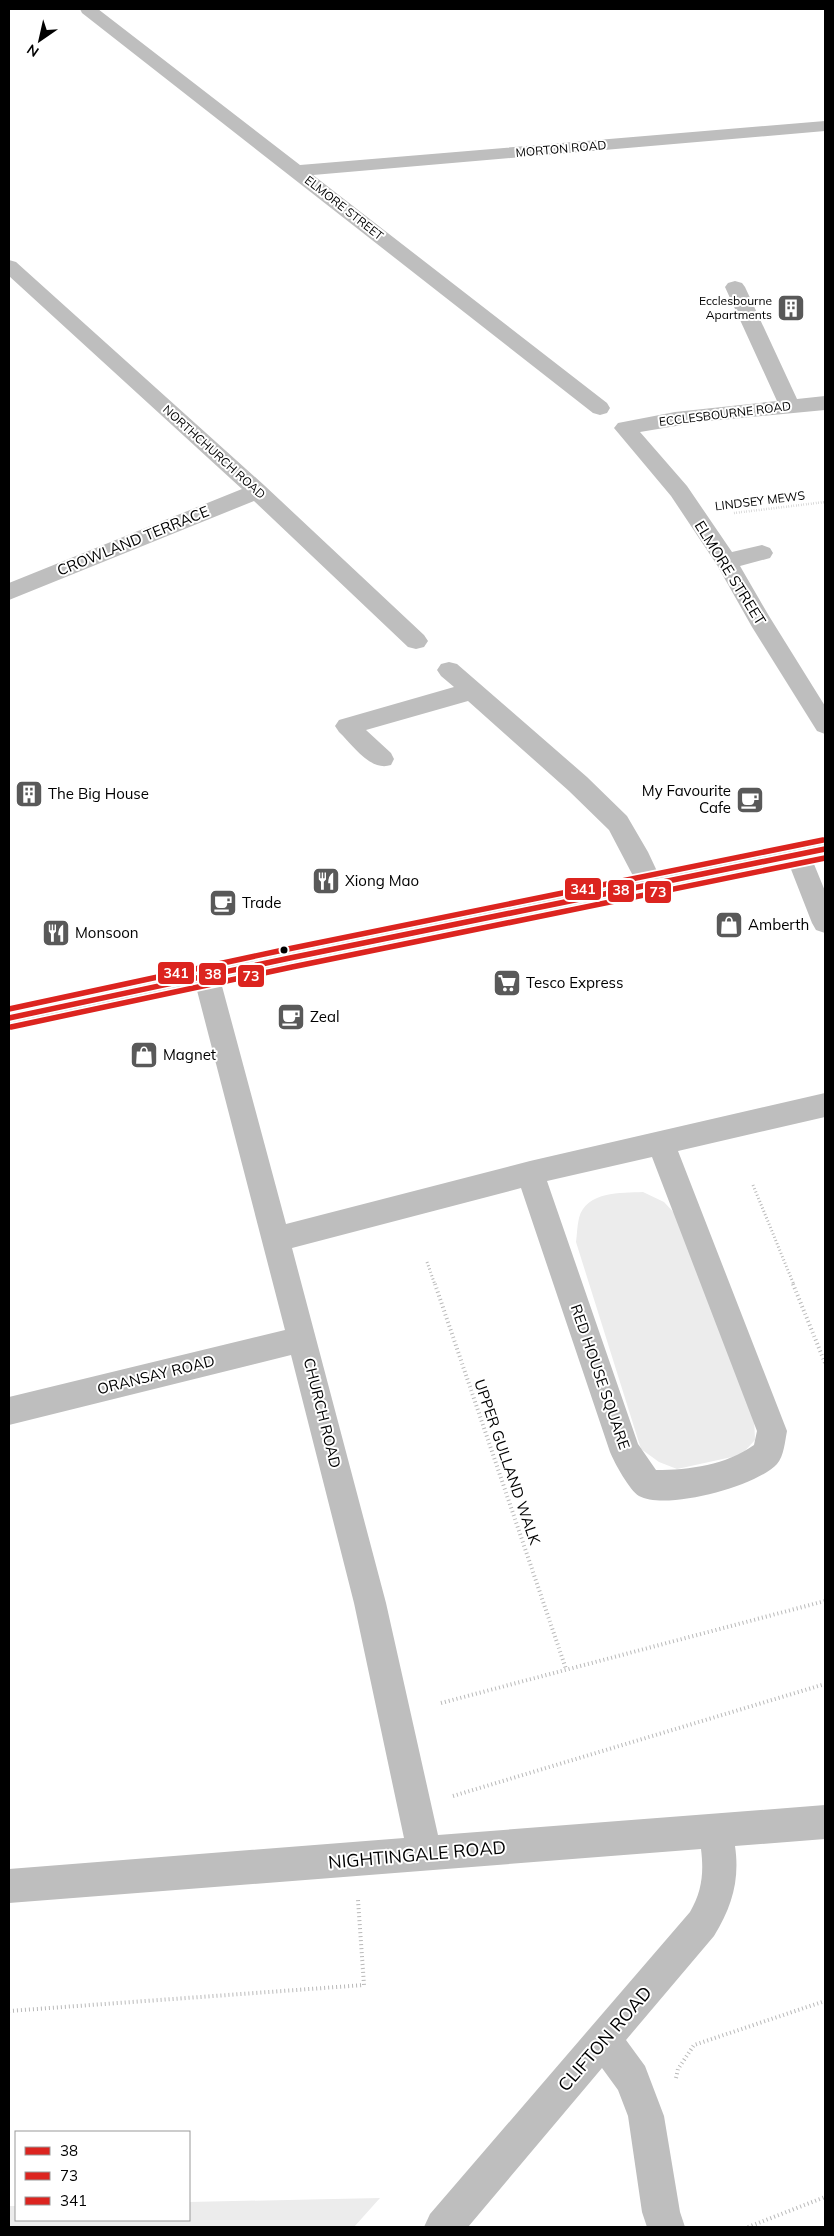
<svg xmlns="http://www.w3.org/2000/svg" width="834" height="2236" font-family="Mulish,sans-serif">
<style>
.green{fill:#ececec}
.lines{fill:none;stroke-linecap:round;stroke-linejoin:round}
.major-casing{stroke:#dbdbdb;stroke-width:1}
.path-far2{stroke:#b9b9b9;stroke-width:2.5;stroke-dasharray:0.5 2;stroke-linecap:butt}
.path-far1{stroke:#b9b9b9;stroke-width:3;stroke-dasharray:1 2.5;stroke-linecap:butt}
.path{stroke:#b9b9b9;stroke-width:4;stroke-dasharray:1 3;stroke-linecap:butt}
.minor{fill:#bebebe;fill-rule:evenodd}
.major{fill:#bebebe;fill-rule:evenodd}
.bus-1-casing{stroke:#fff;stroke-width:9}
.bus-2-casing{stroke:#fff;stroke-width:9}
.bus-3-casing{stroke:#fff;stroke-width:9}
.bus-1{stroke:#dc241f;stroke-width:5.5}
.bus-2{stroke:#dc241f;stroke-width:5.5}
.bus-3{stroke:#dc241f;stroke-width:5.5}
.bus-dot{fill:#000;stroke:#fff;stroke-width:2}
.labels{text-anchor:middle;stroke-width:4;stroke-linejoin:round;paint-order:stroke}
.far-street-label{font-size:12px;fill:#000;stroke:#fff}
.far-poi-label{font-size:12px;fill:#000;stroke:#fff;text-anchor:end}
.street-label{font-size:15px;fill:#000;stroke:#fff}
.poi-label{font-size:15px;fill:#000;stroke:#fff;text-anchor:start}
.near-street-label{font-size:18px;fill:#000;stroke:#fff}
.line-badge{stroke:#fff;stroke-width:2}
.badge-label{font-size:14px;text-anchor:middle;font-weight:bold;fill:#fff}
</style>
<rect width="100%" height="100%" fill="#fff"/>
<path class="green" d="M 643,1192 L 664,1202 L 678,1217 L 754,1416 L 755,1440 L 741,1455 L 677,1469 L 659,1462 L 641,1449 L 576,1242 C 577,1235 577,1226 579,1218 C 586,1191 621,1193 643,1192 Z
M 380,2198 L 354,2227 L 9,2227 L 9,2206 L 16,2206 L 16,2220 L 189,2220 L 189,2202 Z"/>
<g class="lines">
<g class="major-casing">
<path id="major" d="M 825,839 L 825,859 L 290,969 L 9,1029 L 9,1007 L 290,947 Z"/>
</g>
<path class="path-far2" d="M 734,513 L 825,502"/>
<path class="path-far1" d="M 753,1185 L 794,1285
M 427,1262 L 435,1285"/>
<path class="path" d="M 435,1284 L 566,1669
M 793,1284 L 825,1363
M 441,1703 L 825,1601
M 453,1796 L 825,1684
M 9,2011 L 364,1985 L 358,1900
M 676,2078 L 678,2069 L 694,2045 L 825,2001
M 748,2227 L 825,2197"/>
<path class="minor" d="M 80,9 L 98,9 L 300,165 L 825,121 L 825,131 L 313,175 L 607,403 L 610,408 L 607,413 L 600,415 L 593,413 L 82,13 Z
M 9,260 L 16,262 L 265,486 L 424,635 L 428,641 L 424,647 L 416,649 L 408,647 L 254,501 L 9,600 L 9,583 L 242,489 L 9,276 Z
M 735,281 L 742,283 L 745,287 L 797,399 L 825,396 L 825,410 L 700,422 L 640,432 L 687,486 L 732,552 L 762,545 L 770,548 L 773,553 L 770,558 L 740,566 L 769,616 L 825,706 L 825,734 L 817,731 L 752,627 L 717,565 L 671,496 L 614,428 L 618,423 L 675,412 L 777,401 L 725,287 L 728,283 Z
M 449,662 L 457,664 L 587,777 L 627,816 L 648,852 L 663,884 L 659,891 L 650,894 L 641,891 L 609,830 L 569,791 L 468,701 L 366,730 L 391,753 L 394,759 L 391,765 C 370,772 353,745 339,732 L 335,726 L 339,720 L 454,687 L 441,676 L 437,670 L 441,664 Z
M 798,844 L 807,847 L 825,891 L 825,933 L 816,930 L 812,923 L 785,854 L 789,847 Z
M 206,964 L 215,967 L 219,975 L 286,1224 L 530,1161 L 825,1093 L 825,1117 L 678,1151 L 787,1431 C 785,1441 784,1456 777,1464 C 757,1486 666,1511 639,1496 C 630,1491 614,1462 610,1452 L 521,1188 L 292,1248 L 386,1603 L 438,1835 L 825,1805 L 825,1839 L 735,1846 C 740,1880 732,1907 714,1936 L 626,2040 L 645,2066 L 664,2116 L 680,2212 L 685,2227 L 647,2227 L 642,2212 L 628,2116 L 618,2090 L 602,2068 L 468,2227 L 424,2227 L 430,2214 L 690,1912 C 702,1891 704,1873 701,1849 L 9,1903 L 9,1869 L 404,1838 L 354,1603 L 291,1355 L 9,1425 L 9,1397 L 285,1330 L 193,975 L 197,967 ZM 652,1157 L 757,1431 L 754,1445 C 726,1465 690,1470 656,1470 L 638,1444 L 547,1181 Z"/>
<use href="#major" class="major"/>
<g class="bus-1-casing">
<path id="bus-1" d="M 9,1018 L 290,958 L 825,849"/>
</g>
<g class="bus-2-casing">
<path id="bus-2" d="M 11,1027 L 292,967 L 825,858"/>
</g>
<g class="bus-3-casing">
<path id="bus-3" d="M 9,1009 L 288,949 L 823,840"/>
</g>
<use href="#bus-1" class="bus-1"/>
<use href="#bus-2" class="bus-2"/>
<use href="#bus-3" class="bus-3"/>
</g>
<defs>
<g id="building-square" transform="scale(1.4375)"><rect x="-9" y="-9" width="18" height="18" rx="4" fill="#595959" stroke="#fff"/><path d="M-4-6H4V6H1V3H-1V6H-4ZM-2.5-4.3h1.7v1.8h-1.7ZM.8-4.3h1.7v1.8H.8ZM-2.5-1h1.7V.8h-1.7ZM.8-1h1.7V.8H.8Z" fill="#fff"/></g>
<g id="cafe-square" transform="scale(1.4375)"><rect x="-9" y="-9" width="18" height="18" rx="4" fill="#595959" stroke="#fff"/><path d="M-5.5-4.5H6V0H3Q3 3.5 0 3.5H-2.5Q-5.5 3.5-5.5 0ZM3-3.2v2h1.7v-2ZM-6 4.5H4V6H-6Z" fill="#fff"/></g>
<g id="restaurant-square" transform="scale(1.4375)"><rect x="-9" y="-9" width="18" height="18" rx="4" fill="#595959" stroke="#fff"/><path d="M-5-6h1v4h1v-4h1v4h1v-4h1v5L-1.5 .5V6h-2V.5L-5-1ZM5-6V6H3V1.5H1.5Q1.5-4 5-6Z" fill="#fff"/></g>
<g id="shop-square" transform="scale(1.4375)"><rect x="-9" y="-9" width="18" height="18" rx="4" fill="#595959" stroke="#fff"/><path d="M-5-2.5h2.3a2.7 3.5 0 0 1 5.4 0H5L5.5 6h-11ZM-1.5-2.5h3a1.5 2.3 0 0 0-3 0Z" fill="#fff"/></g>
<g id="supermarket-square" transform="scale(1.4375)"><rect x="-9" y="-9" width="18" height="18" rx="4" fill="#595959" stroke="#fff"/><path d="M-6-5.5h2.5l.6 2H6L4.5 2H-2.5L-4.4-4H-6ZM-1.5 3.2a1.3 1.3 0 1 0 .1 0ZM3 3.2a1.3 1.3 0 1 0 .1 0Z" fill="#fff"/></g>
</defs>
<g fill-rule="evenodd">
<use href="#building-square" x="791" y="308"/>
<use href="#building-square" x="29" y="794"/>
<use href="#cafe-square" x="750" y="800"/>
<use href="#restaurant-square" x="326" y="881"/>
<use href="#cafe-square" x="223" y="903"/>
<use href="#shop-square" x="729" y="925"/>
<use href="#restaurant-square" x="56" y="933"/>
<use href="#supermarket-square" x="507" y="983"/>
<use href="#cafe-square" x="291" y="1017"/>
<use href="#shop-square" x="144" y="1055"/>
</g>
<circle class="bus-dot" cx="284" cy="950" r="4.5"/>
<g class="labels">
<g class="far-street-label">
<text transform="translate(561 149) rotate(-5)" y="4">MORTON ROAD</text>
<text transform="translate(344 208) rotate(38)" y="4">ELMORE STREET</text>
<text transform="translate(725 414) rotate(-7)" y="4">ECCLESBOURNE ROAD</text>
<text transform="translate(214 452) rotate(42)" y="4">NORTHCHURCH ROAD</text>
<text transform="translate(760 501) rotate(-7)" y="4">LINDSEY MEWS</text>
</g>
<g class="far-poi-label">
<text x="772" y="305">Ecclesbourne<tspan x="772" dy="14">Apartments</tspan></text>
</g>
<g class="street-label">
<text transform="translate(133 541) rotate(-22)" y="5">CROWLAND TERRACE</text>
<text transform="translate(730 573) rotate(58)" y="5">ELMORE STREET</text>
<text transform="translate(156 1375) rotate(-14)" y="5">ORANSAY ROAD</text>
<text transform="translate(600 1377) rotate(71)" y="5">RED HOUSE SQUARE</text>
<text transform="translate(322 1413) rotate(76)" y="5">CHURCH ROAD</text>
<text transform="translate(507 1462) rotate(71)" y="5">UPPER GULLAND WALK</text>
</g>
<g class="poi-label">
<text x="731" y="796" text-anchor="end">My Favourite<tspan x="731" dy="17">Cafe</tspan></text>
<text x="48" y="799">The Big House</text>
<text x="345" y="886">Xiong Mao</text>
<text x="242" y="908">Trade</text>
<text x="748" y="930">Amberth</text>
<text x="75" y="938">Monsoon</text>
<text x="526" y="988">Tesco Express</text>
<text x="310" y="1022">Zeal</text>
<text x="163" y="1060">Magnet</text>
</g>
<g class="near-street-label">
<text transform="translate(417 1855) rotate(-5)" y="6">NIGHTINGALE ROAD</text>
<text transform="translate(605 2039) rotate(-49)" y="6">CLIFTON ROAD</text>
</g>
</g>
<g class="line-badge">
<rect x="564" y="877" width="38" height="24" rx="5" fill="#dc241f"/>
<rect x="607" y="879" width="28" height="24" rx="5" fill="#dc241f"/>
<rect x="644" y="880" width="28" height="24" rx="5" fill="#dc241f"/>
<rect x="157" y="961" width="38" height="24" rx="5" fill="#dc241f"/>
<rect x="198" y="962" width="29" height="24" rx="5" fill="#dc241f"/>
<rect x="237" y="964" width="28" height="24" rx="5" fill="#dc241f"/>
</g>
<g class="badge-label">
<text x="583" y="894">341</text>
<text x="621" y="895">38</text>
<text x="658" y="897">73</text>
<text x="176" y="978">341</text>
<text x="213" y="979">38</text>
<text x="251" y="981">73</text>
</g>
<rect width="834" height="2236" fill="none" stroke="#000000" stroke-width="20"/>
<rect x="15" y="2131" width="175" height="90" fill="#ffffff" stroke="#999999"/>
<rect x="25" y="2147" width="25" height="8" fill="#dc241f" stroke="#999999"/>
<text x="60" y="2156" font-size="15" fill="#000000">38</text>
<rect x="25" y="2172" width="25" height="8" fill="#dc241f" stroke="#999999"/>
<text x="60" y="2181" font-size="15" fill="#000000">73</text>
<rect x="25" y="2197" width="25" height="8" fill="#dc241f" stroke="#999999"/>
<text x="60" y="2206" font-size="15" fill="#000000">341</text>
<g transform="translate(40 40) rotate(214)" stroke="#ffffff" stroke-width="4" paint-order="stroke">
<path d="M0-4L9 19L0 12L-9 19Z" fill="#000000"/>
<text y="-8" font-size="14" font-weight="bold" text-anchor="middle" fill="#000000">N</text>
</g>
</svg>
